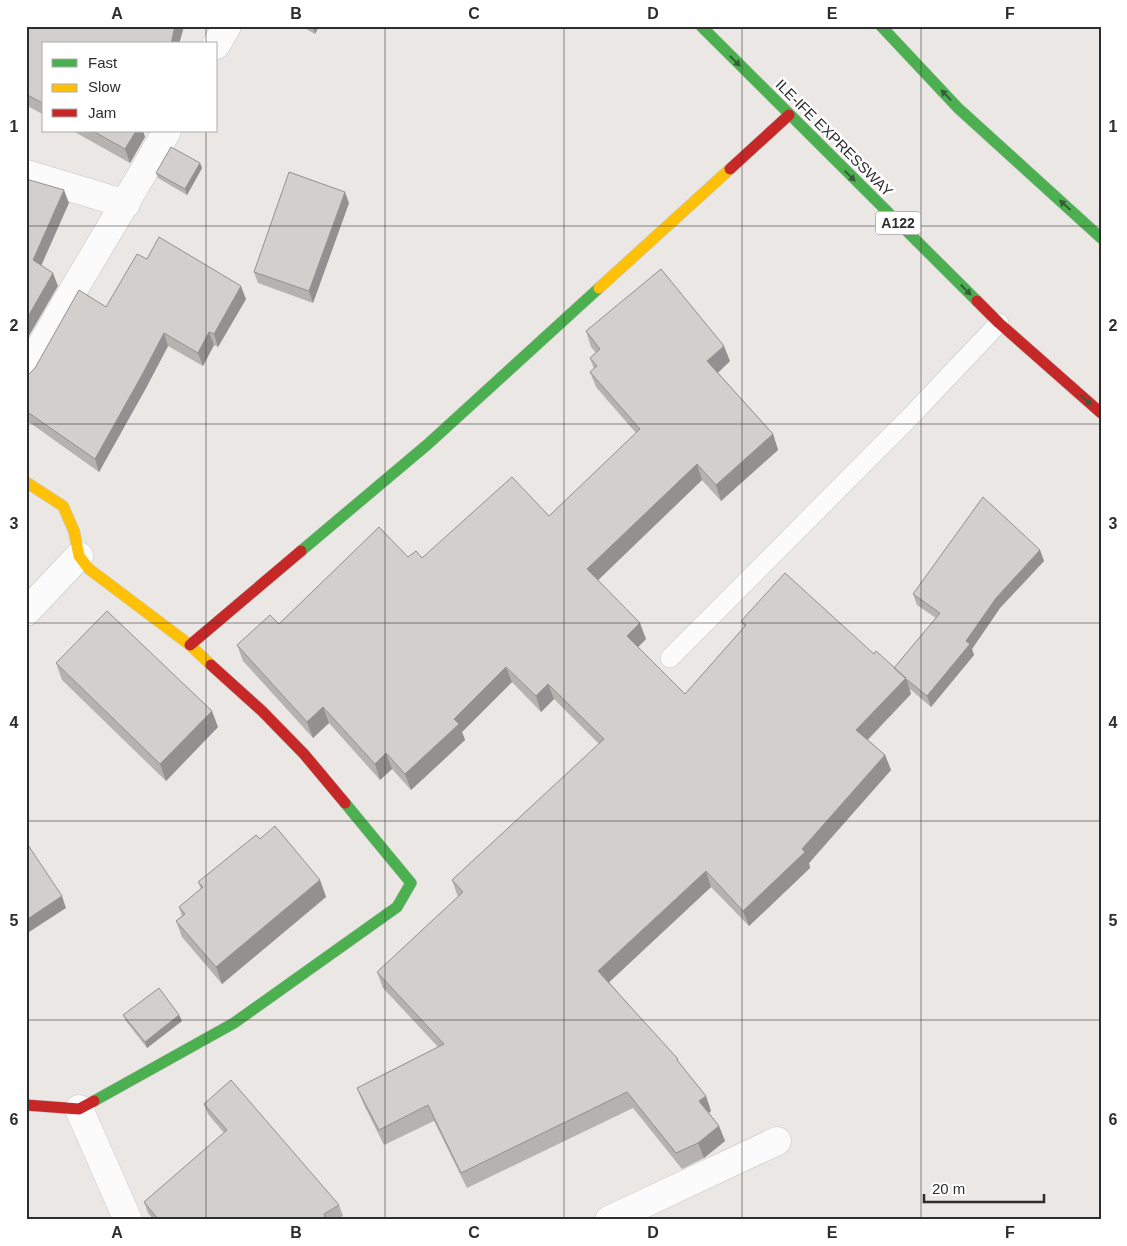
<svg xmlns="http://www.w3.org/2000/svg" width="1127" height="1246" font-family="Helvetica,sans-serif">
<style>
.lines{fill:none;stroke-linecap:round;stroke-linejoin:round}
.lane-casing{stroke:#c6c6c6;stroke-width:20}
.street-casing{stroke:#c6c6c6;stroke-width:29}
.fast-casing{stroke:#c6c6c6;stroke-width:12}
.slow-casing{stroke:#c6c6c6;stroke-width:12}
.jam-casing{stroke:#c6c6c6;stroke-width:12}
.lane{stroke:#fcfbfb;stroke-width:19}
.street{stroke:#fcfbfb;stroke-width:28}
.fast{stroke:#4caf50;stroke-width:11}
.slow{stroke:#ffc107;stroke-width:11}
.jam{stroke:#c62828;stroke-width:11}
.wall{fill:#b5b2b0}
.shaded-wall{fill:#939190}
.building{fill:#d2cfcd;stroke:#939190}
.oneway{fill:#385a39}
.grid{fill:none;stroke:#2d2d2d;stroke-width:1;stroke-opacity:0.55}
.labels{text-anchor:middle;stroke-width:5;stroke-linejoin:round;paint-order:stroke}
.shield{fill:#fff;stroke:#6c6c6c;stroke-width:1}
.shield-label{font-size:14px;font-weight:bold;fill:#2d2d2d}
.street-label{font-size:15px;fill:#2d2d2d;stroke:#fff}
.neatline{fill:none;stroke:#2d2d2d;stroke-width:2}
.grid-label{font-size:16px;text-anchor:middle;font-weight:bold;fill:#2d2d2d}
</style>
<rect width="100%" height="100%" fill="#eae7e4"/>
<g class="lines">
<g class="lane-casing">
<path id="lane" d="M 670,658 L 910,417 L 999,323"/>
</g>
<g class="street-casing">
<path id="street" d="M 216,45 L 227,26
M 26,174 L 126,204
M 26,373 C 71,291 121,212 167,131
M 26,612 L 79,556
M 79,1109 L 128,1220
M 609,1220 L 777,1141"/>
</g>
<g class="fast-casing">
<path id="fast" d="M 701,26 L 977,301
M 881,26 L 958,108 L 1101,238
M 301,551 L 428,444 L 599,288
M 94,1101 L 234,1023 L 397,907 L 411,883 L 345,803"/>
</g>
<g class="slow-casing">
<path id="slow" d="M 599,288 L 730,169
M 26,482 L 63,506 L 74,531 L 79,556 L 89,569 L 190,645 L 211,665"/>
</g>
<g class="jam-casing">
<path id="jam" d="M 730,169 L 789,115
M 977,301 L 999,323 L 1101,413
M 190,645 L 301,551
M 211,665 L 262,711 L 304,754 L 345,803
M 26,1105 L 79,1109 L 94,1101"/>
</g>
<use href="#lane" class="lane"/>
<use href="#street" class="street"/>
<use href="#fast" class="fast"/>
<use href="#slow" class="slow"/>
<use href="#jam" class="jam"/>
</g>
<path class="wall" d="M 26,26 L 184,26 L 179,44 L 44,44 L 44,115 L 26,105 Z
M 301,26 L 319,26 L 315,34 Z
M 73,131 L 143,131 L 145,137 L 130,163 Z
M 200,163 L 202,168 L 187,195 L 158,178 L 156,173 Z
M 349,203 L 313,303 L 258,283 L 254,272 Z
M 147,259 L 246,299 L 218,347 L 214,345 L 203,366 L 168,346 L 146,388 L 99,472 L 26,420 L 26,374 L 29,374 L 106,307 Z
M 586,331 L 730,361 L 718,373 L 773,434 L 778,450 L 721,501 L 702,480 L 598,580 L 646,639 L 638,647 L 685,694 L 744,627 L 741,621 L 874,654 L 894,668 L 936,618 L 917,605 L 913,594 L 1040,550 L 1044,561 L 1000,608 L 972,649 L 974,655 L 931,707 L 910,689 L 911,694 L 868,740 L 885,755 L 891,770 L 809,863 L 810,868 L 749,926 L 711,887 L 609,982 L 680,1064 L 706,1096 L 711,1111 L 709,1113 L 719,1126 L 725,1141 L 704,1158 L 682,1169 L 633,1108 L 467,1188 L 434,1121 L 384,1145 L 363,1103 L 357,1088 L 438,1047 L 383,988 L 377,972 L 458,897 L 452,880 L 599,744 L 554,699 L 541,712 L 512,682 L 462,732 L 465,740 L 411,790 L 392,769 L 380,780 L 329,723 L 313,738 L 243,661 L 237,645 L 408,557 L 422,558 L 549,516 L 636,433 L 596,387 L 590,372 L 594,369 L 590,358 L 596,353 L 591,347 Z
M 56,663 L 218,727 L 166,781 L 62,680 Z
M 260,839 L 320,880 L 326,897 L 222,984 L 182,937 L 176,921 L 182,916 L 179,907 L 201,889 L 198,882 Z
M 123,1015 L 179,1015 L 182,1021 L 147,1048 L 126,1021 Z
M 204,1104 L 339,1205 L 343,1216 L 336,1220 L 154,1220 L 148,1213 L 144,1202 L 224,1133 L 208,1114 Z"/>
<path class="shaded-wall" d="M 175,26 L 184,26 L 179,44 L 171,44 Z
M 313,26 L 319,26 L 315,34 Z
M 136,131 L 143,131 L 145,137 L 130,163 L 125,149 Z
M 200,163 L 202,168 L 187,195 L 185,189 Z
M 64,190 L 69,203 L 38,273 L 33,260 Z
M 345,192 L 349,203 L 313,303 L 309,291 Z
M 53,273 L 58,286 L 26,341 L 26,320 Z
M 241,286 L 246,299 L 218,347 L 214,334 Z
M 209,332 L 214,345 L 203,366 L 198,353 Z
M 164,333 L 168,346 L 146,388 L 99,472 L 95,459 Z
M 724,346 L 730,361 L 713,377 L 707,361 Z
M 773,434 L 778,450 L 721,501 L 716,485 Z
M 697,464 L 702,480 L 593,585 L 587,569 Z
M 1040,550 L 1044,561 L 1000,608 L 972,649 L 974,655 L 931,707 L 927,696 L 996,598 Z
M 640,623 L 646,639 L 633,652 L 627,636 Z
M 506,667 L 512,682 L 462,732 L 465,740 L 411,790 L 405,774 L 454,719 Z
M 906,678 L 911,694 L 862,745 L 856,730 Z
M 548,684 L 554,699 L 541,712 L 536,696 Z
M 323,707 L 329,723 L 313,738 L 307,722 Z
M 212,711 L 218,727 L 166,781 L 160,764 Z
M 386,753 L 392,769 L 380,780 L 375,764 Z
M 885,755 L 891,770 L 809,863 L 810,868 L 749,926 L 743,911 L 802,849 Z
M 706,871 L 711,887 L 604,987 L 598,971 Z
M 320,880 L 326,897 L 222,984 L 216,967 Z
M 62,896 L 66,908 L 26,934 L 26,920 Z
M 179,1015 L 182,1021 L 147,1048 L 145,1042 Z
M 706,1096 L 711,1111 L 705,1116 L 699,1101 Z
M 719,1126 L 725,1141 L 704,1158 L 698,1143 Z"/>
<path class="building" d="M 26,26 L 175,26 L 171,44 L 44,44 L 44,104 L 26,94 Z
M 93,131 L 136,131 L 125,149 Z
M 171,147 L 200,163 L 185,189 L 156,173 Z
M 289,172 L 345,192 L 309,291 L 254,272 Z
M 26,179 L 64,190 L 33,260 L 53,273 L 26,320 Z
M 159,237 L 241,286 L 214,334 L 209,332 L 198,353 L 164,333 L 142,375 L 95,459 L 26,411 L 26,374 L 29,374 L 35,368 L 79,290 L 106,307 L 137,254 L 147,259 Z
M 661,269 L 724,346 L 707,361 L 773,434 L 716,485 L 697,464 L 587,569 L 640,623 L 627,636 L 685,694 L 746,625 L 741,621 L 785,573 L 874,654 L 876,651 L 906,678 L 856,730 L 885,755 L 802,849 L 805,852 L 743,911 L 706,871 L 598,971 L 678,1059 L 677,1060 L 706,1096 L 699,1101 L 719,1126 L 698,1143 L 676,1153 L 627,1092 L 461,1173 L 428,1105 L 379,1130 L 357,1088 L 444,1044 L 377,972 L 463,892 L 452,880 L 604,739 L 548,684 L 536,696 L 506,667 L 454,719 L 459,724 L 405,774 L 386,753 L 375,764 L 323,707 L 307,722 L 237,645 L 270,615 L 279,624 L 379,527 L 408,557 L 416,551 L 422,558 L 512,477 L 549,516 L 640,429 L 590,372 L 597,366 L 590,358 L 600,349 L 586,331 Z
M 983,497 L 1040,550 L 996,598 L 966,641 L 970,644 L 927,696 L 905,678 L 894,668 L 940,613 L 913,594 Z
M 107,611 L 212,711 L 160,764 L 56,663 Z
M 275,826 L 320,880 L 216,967 L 176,921 L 185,914 L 179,907 L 203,887 L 198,882 L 256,835 L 260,839 Z
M 26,842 L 62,896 L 26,920 Z
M 159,988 L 179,1015 L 145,1042 L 123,1015 Z
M 231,1080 L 339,1205 L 324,1214 L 326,1220 L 159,1220 L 144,1202 L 227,1130 L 204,1104 Z"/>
<defs><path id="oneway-solid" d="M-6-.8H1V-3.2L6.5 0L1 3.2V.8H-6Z" transform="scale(1.25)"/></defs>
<g class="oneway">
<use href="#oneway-solid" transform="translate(735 61) rotate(45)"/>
<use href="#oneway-solid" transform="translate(946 95) rotate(-134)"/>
<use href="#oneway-solid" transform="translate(850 176) rotate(45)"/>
<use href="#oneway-solid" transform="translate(1065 205) rotate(-138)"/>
<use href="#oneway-solid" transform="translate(966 290) rotate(45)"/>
<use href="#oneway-solid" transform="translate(1086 400) rotate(41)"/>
</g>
<path class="grid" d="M 206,26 L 206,44M 385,26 L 385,1220M 564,26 L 564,1220M 742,26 L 742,1220M 921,26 L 921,1220M 206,131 L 206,1220M 26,226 L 1101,226M 26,424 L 1101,424M 26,623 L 1101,623M 26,821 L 1101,821M 26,1020 L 1101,1020"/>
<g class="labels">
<rect class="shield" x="875.5" y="211.5" width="45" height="23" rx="4"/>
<g class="shield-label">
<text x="898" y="228">A122</text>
</g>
<g class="street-label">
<text transform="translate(834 138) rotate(45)" y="5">ILE-IFE EXPRESSWAY</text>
</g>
</g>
<rect width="1127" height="1246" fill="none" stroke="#ffffff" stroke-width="55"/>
<rect x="42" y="42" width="175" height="90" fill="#ffffff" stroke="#ababab"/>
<rect x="52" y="59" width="25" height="8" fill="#4caf50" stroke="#ababab"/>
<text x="88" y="68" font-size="15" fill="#2d2d2d">Fast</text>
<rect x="52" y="84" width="25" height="8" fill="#ffc107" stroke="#ababab"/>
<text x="88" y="92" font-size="15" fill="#2d2d2d">Slow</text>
<rect x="52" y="109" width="25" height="8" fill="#c62828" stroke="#ababab"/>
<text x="88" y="118" font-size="15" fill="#2d2d2d">Jam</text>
<path d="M924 1194v8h120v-8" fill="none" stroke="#2d2d2d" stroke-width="2.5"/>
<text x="932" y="1194" font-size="15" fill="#2d2d2d" stroke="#ffffff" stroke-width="4" paint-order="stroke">20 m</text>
<rect x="28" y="28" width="1072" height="1190" class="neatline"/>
<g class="grid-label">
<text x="117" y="19">A</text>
<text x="296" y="19">B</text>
<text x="474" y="19">C</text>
<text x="653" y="19">D</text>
<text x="832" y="19">E</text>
<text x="1010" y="19">F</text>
<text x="14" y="132">1</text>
<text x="1113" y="132">1</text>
<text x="14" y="331">2</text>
<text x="1113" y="331">2</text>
<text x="14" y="529">3</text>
<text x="1113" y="529">3</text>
<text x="14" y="728">4</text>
<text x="1113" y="728">4</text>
<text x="14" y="926">5</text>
<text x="1113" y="926">5</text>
<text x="14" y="1125">6</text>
<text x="1113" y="1125">6</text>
<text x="117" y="1238">A</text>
<text x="296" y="1238">B</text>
<text x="474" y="1238">C</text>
<text x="653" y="1238">D</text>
<text x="832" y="1238">E</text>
<text x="1010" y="1238">F</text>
</g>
</svg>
